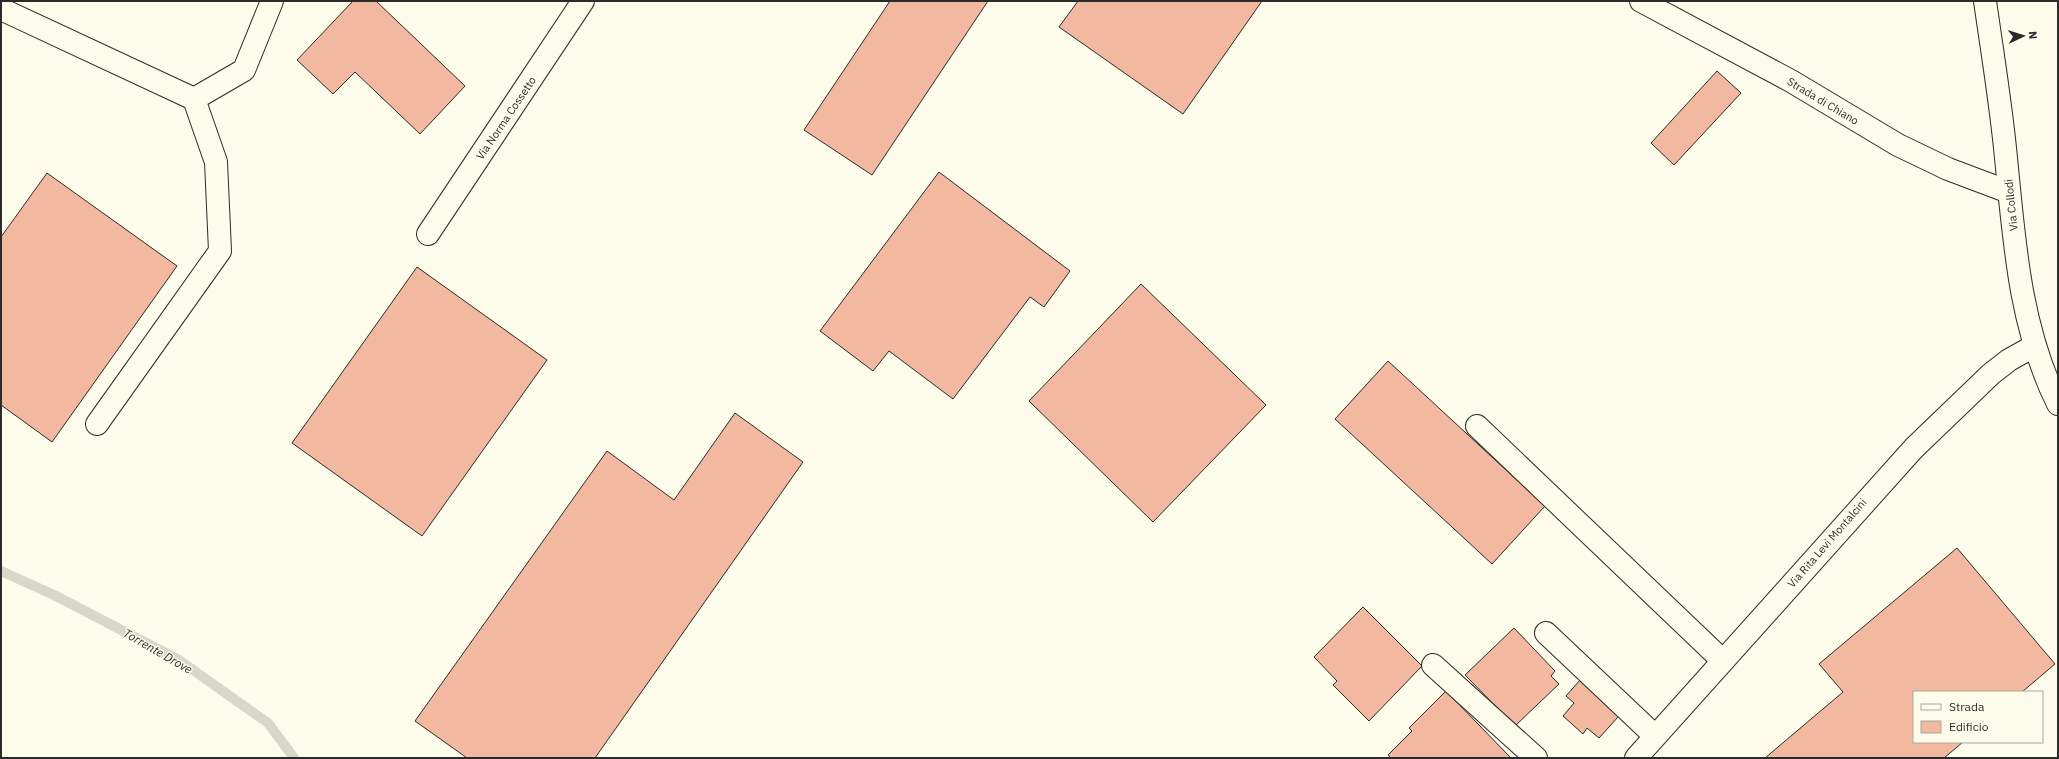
<svg xmlns="http://www.w3.org/2000/svg" width="2059" height="759" viewBox="0 0 2059 759" font-family="'IBM Plex Sans',sans-serif">
	<rect width="100%" height="100%" fill="#fdfbea"/>
	<g fill="none" stroke-linecap="round" stroke-linejoin="round">
		<path stroke="#d8d7c9" stroke-width="10" d="M 1,571 L 54,595 L 179,660 L 268,723 L 294,758"/>
	</g>
	<path fill="#f2b8a0" stroke="#2b2b2b" d="M 353,1 L 376,1 L 465,86 L 420,134 L 355,72 L 333,94 L 297,60 Z
		M 890,1 L 988,1 L 872,175 L 804,130 Z
		M 1078,1 L 1262,1 L 1183,114 L 1059,27 Z
		M 1717,71 L 1741,93 L 1674,165 L 1651,143 Z
		M 939,172 L 1070,271 L 1044,307 L 1030,297 L 953,399 L 889,351 L 873,371 L 820,331 Z
		M 47,173 L 177,266 L 52,442 L 1,405 L 1,237 Z
		M 417,267 L 547,360 L 422,536 L 292,443 Z
		M 1141,284 L 1266,405 L 1153,522 L 1029,401 Z
		M 1388,361 L 1545,506 L 1492,564 L 1335,419 Z
		M 735,413 L 803,462 L 595,758 L 467,758 L 415,721 L 607,451 L 674,500 Z
		M 1957,548 L 2055,664 L 2022,692 L 1914,692 L 1914,742 L 1963,742 L 1944,758 L 1765,758 L 1843,692 L 1819,664 Z
		M 1363,607 L 1422,666 L 1369,721 L 1333,685 L 1337,681 L 1314,657 Z
		M 1514,628 L 1555,671 L 1551,676 L 1559,684 L 1515,726 L 1465,675 Z
		M 1580,680 L 1619,716 L 1599,738 L 1587,728 L 1583,734 L 1563,716 L 1574,703 L 1566,696 Z
		M 1446,691 L 1511,758 L 1391,758 L 1388,755 L 1412,731 L 1409,728 Z"/>
	<g fill="none" stroke-linecap="round" stroke-linejoin="round">
		<g stroke="#2b2b2b" stroke-width="24">
			<path id="minor" d="M 1641,1 L 1791,81 L 1898,145 L 1948,169 L 2009,192
				M 1985,1 C 1992,50 2000,99 2005,148 C 2014,235 2018,324 2058,404
				M 1,9 L 194,99 L 244,70 L 272,1
				M 428,234 L 583,1
				M 97,424 L 220,251 L 216,162 L 194,99
				M 1477,426 L 1723,661
				M 1546,633 L 1655,736
				M 1433,665 L 1536,758
				M 1636,758 L 1914,448 L 1991,374 L 2009,360 L 2034,346"/>
		</g>
		<use href="#minor" stroke="#fdfbea" stroke-width="22"/>
	</g>
	<g text-anchor="middle" dominant-baseline="central" stroke-width="3" stroke-linejoin="round" paint-order="stroke">
		<g font-size="11" fill="#2b2b2b" stroke="#fdfbea">
			<text transform="translate(1823 101) rotate(31)">Strada di Chiano</text>
			<text transform="translate(506 118) rotate(-56)">Via Norma Cossetto</text>
			<text transform="translate(2011 205) rotate(-96)">Via Collodi</text>
			<text transform="translate(1827 543) rotate(-49)">Via Rita Levi Montalcini</text>
		</g>
		<g font-size="12" font-style="italic" fill="#2b2b2b" stroke="#fdfbea">
			<text transform="translate(158 651) rotate(30)">Torrente Drove</text>
		</g>
	</g>
	<rect width="2059" height="759" fill="none" stroke="#2b2b2b" stroke-width="4"/>
	<rect x="1913" y="691" width="130" height="52" fill="#fdfbea" stroke="#a9a89e"/>
	<rect x="1921" y="704" width="20" height="6" fill="#fdfbea" stroke="#a9a89e"/>
	<text x="1949" y="711" font-size="12" fill="#2b2b2b">Strada</text>
	<rect x="1921" y="721" width="20" height="12" fill="#f2b8a0" stroke="#a9a89e"/>
	<text x="1949" y="731" font-size="12" fill="#2b2b2b">Edificio</text>
	<g transform="translate(2023 36) rotate(86)" stroke="#fdfbea" stroke-width="3" paint-order="stroke">
	<path d="M0-3L7 15L0 10L-7 15Z" fill="#2b2b2b"/>
	<text y="-6" font-size="11" font-weight="bold" text-anchor="middle" fill="#2b2b2b">N</text>
	</g>
</svg>
